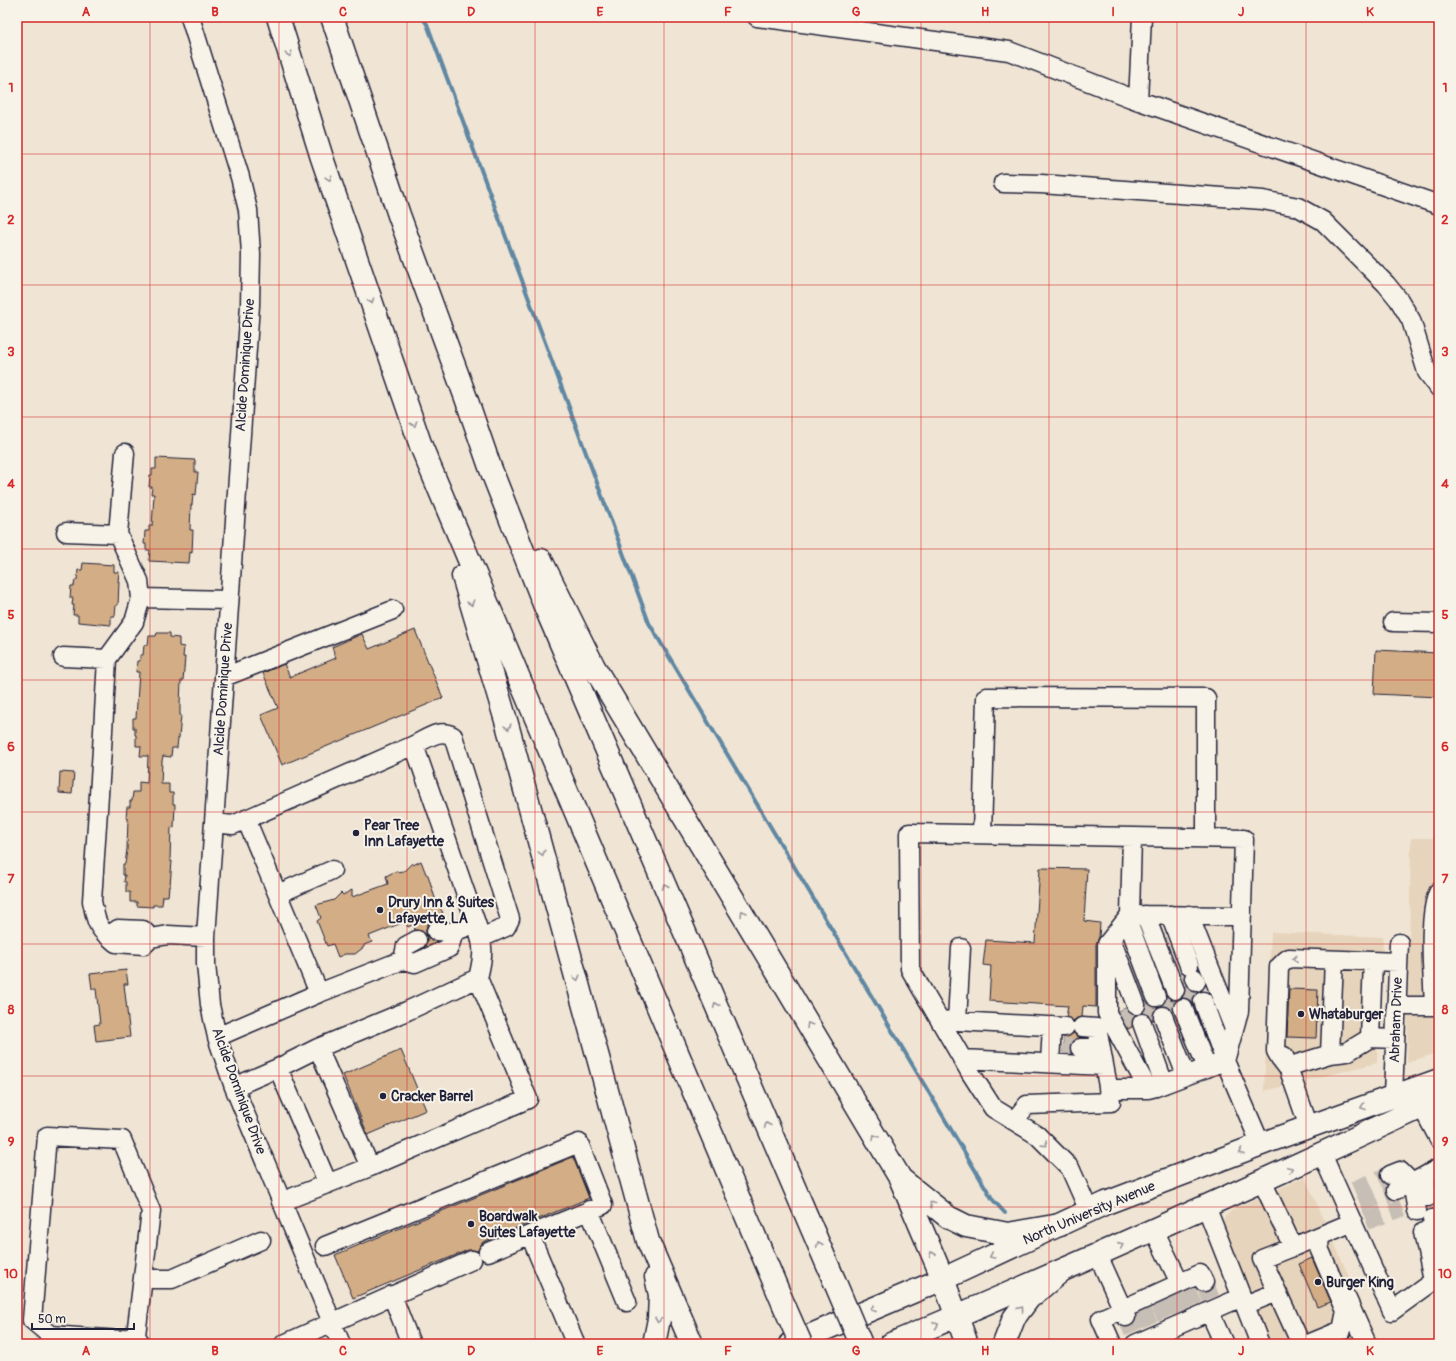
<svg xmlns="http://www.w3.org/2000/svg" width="1456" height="1361" viewBox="0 0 1456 1361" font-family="Pangolin,sans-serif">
	<rect width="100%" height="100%" fill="#f0e5d4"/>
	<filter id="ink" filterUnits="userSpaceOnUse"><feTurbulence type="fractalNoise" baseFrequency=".025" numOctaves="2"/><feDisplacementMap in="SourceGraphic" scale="8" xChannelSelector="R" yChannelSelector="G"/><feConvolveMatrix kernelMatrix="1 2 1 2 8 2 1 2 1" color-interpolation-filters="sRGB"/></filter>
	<g filter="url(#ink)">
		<path fill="#e7d4bc" d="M 1411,838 L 1439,838 L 1439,1052 L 1407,1063 Z
			M 1271,932 L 1383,937 L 1377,1063 L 1264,1091 Z
			M 1305,1177 L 1379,1344 L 1269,1344 L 1223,1236 L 1223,1219 L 1229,1213 L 1235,1208 Z"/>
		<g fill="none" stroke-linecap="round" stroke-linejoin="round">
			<path stroke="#5f87a3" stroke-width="4" d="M 158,17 L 162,18
				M 422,17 L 427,24 L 649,623 L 993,1200 L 1005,1213
				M 209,18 L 227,17"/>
		</g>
		<path fill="#d3ad85" stroke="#22223b" d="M 156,458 L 195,460 L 195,472 L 198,472 L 196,495 L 193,494 L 192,505 L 191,505 L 190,530 L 193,530 L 192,553 L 190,552 L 189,563 L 149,561 L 150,550 L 146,550 L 146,544 L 144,544 L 145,531 L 149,531 L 149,526 L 152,526 L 154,494 L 151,494 L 152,487 L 149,487 L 150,475 L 152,475 L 152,469 L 156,469 Z
			M 83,563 L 114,565 L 114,572 L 119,572 L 118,582 L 119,582 L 118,605 L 116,605 L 115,616 L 111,616 L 111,625 L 78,622 L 78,615 L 73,615 L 74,605 L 72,605 L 73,598 L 70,598 L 71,586 L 74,586 L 75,580 L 77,580 L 78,570 L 82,570 Z
			M 415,630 L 443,698 L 282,765 L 261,715 L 278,708 L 263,673 L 284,664 L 290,677 L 336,658 L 332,647 L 362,634 L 369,649 Z
			M 157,633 L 170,633 L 170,637 L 179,638 L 179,646 L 184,647 L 183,657 L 185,657 L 183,681 L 181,681 L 180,704 L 180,715 L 181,715 L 179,738 L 178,738 L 177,748 L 172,748 L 171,757 L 163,756 L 162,761 L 161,784 L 169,784 L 169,793 L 173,793 L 173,804 L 175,804 L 174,828 L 171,827 L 170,861 L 172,861 L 170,886 L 169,886 L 168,896 L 163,896 L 162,905 L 153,905 L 153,907 L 137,906 L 137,902 L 130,902 L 130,892 L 126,892 L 126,882 L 124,882 L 125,875 L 123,875 L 123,864 L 125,864 L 127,849 L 128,818 L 126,818 L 127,807 L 130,807 L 130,801 L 132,801 L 133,792 L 139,792 L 139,782 L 147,783 L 148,756 L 140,756 L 141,746 L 136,746 L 136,735 L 135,735 L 135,728 L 133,728 L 133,718 L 136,718 L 139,672 L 136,672 L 137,661 L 140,661 L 140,655 L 143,655 L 144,645 L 148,645 L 149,636 L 156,636 Z
			M 1376,650 L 1439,653 L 1439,697 L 1374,694 Z
			M 60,772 L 74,773 L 72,794 L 59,793 Z
			M 421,861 L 426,874 L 428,875 L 435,898 L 443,913 L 432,918 L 433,921 L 427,925 L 426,930 L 426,935 L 430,940 L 438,942 L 424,948 L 427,941 L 426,935 L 422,931 L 415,930 L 414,924 L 408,927 L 404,922 L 369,936 L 372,942 L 364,945 L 364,947 L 355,954 L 345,954 L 338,957 L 333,944 L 327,946 L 317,921 L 321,918 L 316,905 L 334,900 L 341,893 L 343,895 L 352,890 L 352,897 L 388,884 L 386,876 L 394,872 L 404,871 L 412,863 L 413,865 Z
			M 1040,868 L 1087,869 L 1084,921 L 1100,923 L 1099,937 L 1096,944 L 1096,1007 L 1083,1006 L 1082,1017 L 1077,1018 L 1073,1021 L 1066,1017 L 1068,1006 L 989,1001 L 991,966 L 983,965 L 986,940 L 1035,943 Z
			M 126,970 L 128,984 L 124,984 L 130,1037 L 96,1041 L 94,1025 L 100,1024 L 96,989 L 92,989 L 90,974 Z
			M 1185,986 L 1186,986 L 1191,991 L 1198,992 L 1195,995 L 1193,999 L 1193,1005 L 1189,1000 L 1181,998 L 1185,992 Z
			M 1289,989 L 1318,990 L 1316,1038 L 1287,1037 Z
			M 1166,995 L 1169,998 L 1177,1000 L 1173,1006 L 1173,1012 L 1169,1008 L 1161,1006 L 1164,1003 L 1166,999 Z
			M 1146,1001 L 1150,1005 L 1154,1007 L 1158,1007 L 1155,1010 L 1153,1014 L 1153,1020 L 1152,1020 L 1148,1015 L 1143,1013 L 1146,1007 Z
			M 1126,1008 L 1130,1013 L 1135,1015 L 1132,1021 L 1132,1027 L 1128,1029 L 1118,1011 Z
			M 1074,1033 L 1077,1036 L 1081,1038 L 1075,1039 L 1071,1042 L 1070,1048 L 1071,1054 L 1063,1053 L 1064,1037 L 1069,1036 Z
			M 401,1050 L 426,1110 L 368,1135 L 343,1075 Z
			M 573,1157 L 589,1198 L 483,1242 L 480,1246 L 478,1251 L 473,1250 L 468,1250 L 353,1298 L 335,1255 Z
			M 1312,1258 L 1331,1302 L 1317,1307 L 1299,1264 Z"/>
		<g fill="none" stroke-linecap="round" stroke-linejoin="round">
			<path stroke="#c7beb5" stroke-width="18" stroke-dasharray="18 9" stroke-linecap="butt" d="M 1178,970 L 1184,983
				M 1185,986 L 1192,1005
				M 1166,994 L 1173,1012
				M 1147,1001 L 1154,1019
				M 1126,1008 L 1133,1027
				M 1063,1047 L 1080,1048
				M 1438,1184 L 1439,1190
				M 1354,1190 L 1390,1175
				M 1360,1204 L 1396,1190
				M 1366,1221 L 1402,1208
				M 1204,1282 L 1211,1299
				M 1187,1290 L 1194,1306
				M 1174,1296 L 1181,1312
				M 1159,1303 L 1166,1318
				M 1142,1310 L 1149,1325
				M 1126,1317 L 1133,1332"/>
			<g stroke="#22223b" stroke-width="21">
				<path id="minor" d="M 190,17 L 240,177 L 248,210 L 251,254 L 250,305 L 206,937 L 206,964 L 210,1005 L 217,1037 L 234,1087 L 341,1344
					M 757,17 L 1009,51 L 1131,98 L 1439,205
					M 1138,101 L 1142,17
					M 1003,183 L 1041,184 L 1263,200 L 1298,207 L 1323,221 L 1386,284 L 1399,300 L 1411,320 L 1427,372 L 1439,388
					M 66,532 L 118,534
					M 141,598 L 229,600
					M 1393,622 L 1439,623
					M 63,657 L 107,659
					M 224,677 L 393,610
					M 414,745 C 427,739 439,728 453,736 L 510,919 L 506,927 L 481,938
					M 246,819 L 319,993
					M 214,823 L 233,825 L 414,745 L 476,923
					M 982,834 L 986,697 L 1206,698 L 1206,838
					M 278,894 L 332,870
					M 1130,915 L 1132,837
					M 1145,915 L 1175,990
					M 1170,915 L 1189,965
					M 1189,915 L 1234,1029
					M 1127,919 L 1156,997
					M 436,931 L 454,932
					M 108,936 C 96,927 95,915 92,901 L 102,749 L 107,659 L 134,622 L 141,598 L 139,581 L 118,534 L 125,453
					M 151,938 L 143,930 L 118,929 L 108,936 L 116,943 L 144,945 L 151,938 L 168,935 L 206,937
					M 1111,939 L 1136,1005
					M 403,960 L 406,946 L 417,940
					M 1334,960 L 1330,1054 L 1347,1052 L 1370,1038 L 1395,1039
					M 1194,978 L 1196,982
					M 1396,1006 L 1439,1006
					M 1434,1006 C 1433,979 1427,913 1439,891
					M 1183,1008 L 1207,1068
					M 1163,1016 L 1186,1075
					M 940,1020 L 1065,1027
					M 957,1021 L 961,948
					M 1142,1023 L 1164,1084
					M 217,1037 L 319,993 L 403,960 L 415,963 L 449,948 L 454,932 L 476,923 C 484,946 484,954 478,978 L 528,1099 L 370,1167 L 281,1202
					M 1370,1038 L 1373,961
					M 318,1048 L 370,1167
					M 1080,1048 L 1101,1048
					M 1284,1056 L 1309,1127
					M 962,1059 L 1104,1066
					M 1050,1063 L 1052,1026
					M 1287,1067 L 1280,1058 L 1276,1051 L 1279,967 L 1285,961 L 1289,958 L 1398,962
					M 1287,1067 L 1330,1054
					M 278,1068 L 328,1184
					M 234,1087 L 278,1068 L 318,1048 L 407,1011 L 478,978
					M 1108,1089 L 1148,1089 L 1156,1087 L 1225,1061 L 1203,1001
					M 1148,1089 L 1107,1013 L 1107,944 L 1130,915 L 1242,916
					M 1393,1096 L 1399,943
					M 1422,1107 L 1439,1139
					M 1014,1121 L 1027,1105 L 1111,1102 L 1097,1028 L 1082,1027
					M 1322,1154 L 1392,1311 L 1439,1277
					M 1390,1175 L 1400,1171 L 1412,1183 L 1439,1168
					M 1425,1176 L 1428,1197
					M 1262,1181 L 1293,1247 L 1262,1259 L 1301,1344
					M 1396,1190 L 1412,1183 L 1417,1211
					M 1206,1206 L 1260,1344
					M 589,1210 L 627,1302
					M 1089,1211 L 1070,1168 L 1037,1135 L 993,1108 L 970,1072 L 910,969 L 909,833 L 1244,839 L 1239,1011 L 1225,1061 L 1261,1145
					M 1432,1219 L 1437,1250
					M 1154,1230 L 1180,1283
					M 1423,1232 L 1433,1281
					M 530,1235 L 574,1340
					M 325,1246 L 579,1143 L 603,1205 L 488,1252
					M 1293,1247 L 1353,1222
					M 1098,1255 L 1126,1317
					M 143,1279 L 172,1279 L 261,1240
					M 392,1295 L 411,1344
					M 1346,1297 L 1367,1344
					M 1245,1305 L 1277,1292
					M 1209,1311 L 1224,1344
					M 136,1335 L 121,1340 L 50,1335 L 32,1320 L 47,1136 L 122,1140 L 151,1211 L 136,1335 L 139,1341
					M 284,1344 L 472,1260
					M 1112,1344 L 1101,1319 L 1200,1274 L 1204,1282
					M 1135,1344 L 1242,1297
					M 1308,1344 L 1342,1330 L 1346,1311 L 1319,1248 L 1320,1236"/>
			</g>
			<g stroke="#22223b" stroke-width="25">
				<path id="major" d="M 790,1344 L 943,1279 L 1106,1203 L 1272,1140 L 1439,1080
					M 891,1344 C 1075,1266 1258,1184 1439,1099"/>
			</g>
			<g stroke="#22223b" stroke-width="25">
				<path id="highway" d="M 278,17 L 322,158 L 421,446 L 783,1303
					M 332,17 L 399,215 L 466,398 L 490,467 L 544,604 L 834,1280
					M 541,560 L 594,667 L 761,945 L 900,1178 L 943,1279 L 967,1344
					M 463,576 L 507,724 L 648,1241 L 692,1344
					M 902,1180 L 948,1217 L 966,1226 L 1008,1234 L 1060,1225
					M 654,1344 L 659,1319 L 660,1295 L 656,1277
					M 1004,1344 L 1014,1318 L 1029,1298 L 1061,1271"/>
			</g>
			<use href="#minor" stroke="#f7f3e8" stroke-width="18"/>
			<use href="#major" stroke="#f7f3e8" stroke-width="22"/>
			<use href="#highway" stroke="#f7f3e8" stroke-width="22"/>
			<g stroke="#22223b" stroke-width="25" stroke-linecap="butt">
				<path id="highway-bridge" d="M 834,1280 L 861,1344
					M 783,1303 L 801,1344"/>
			</g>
			<use href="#highway-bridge" stroke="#f7f3e8" stroke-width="22"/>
		</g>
		<defs><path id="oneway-chevron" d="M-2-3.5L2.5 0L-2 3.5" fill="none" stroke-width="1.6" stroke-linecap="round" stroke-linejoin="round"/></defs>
		<g stroke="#97959a">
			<use href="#oneway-chevron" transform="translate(289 54) rotate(73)"/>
			<use href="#oneway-chevron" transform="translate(329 178) rotate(71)"/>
			<use href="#oneway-chevron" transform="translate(371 301) rotate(71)"/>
			<use href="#oneway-chevron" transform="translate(414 424) rotate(71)"/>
			<use href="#oneway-chevron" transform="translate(471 603) rotate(73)"/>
			<use href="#oneway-chevron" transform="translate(508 727) rotate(74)"/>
			<use href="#oneway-chevron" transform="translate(542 853) rotate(75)"/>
			<use href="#oneway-chevron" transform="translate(665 886) rotate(-113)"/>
			<use href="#oneway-chevron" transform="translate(743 913) rotate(-121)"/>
			<use href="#oneway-chevron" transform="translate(1295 959) rotate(178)"/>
			<use href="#oneway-chevron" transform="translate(577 978) rotate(75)"/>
			<use href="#oneway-chevron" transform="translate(716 1005) rotate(-113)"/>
			<use href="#oneway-chevron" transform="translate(809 1025) rotate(-121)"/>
			<use href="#oneway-chevron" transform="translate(1363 1107) rotate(160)"/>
			<use href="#oneway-chevron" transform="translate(767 1125) rotate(-113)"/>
			<use href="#oneway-chevron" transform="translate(875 1137) rotate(-121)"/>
			<use href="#oneway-chevron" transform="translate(1045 1144) rotate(44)"/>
			<use href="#oneway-chevron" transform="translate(1241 1152) rotate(159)"/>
			<use href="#oneway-chevron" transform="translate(1290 1169) rotate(-25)"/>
			<use href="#oneway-chevron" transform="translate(932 1204) rotate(-141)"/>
			<use href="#oneway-chevron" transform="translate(819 1244) rotate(-113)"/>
			<use href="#oneway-chevron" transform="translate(1121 1245) rotate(-24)"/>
			<use href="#oneway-chevron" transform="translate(932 1254) rotate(-113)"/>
			<use href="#oneway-chevron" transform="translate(992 1256) rotate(155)"/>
			<use href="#oneway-chevron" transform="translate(873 1309) rotate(157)"/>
			<use href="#oneway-chevron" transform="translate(1021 1309) rotate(-53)"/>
			<use href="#oneway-chevron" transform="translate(658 1320) rotate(97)"/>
			<use href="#oneway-chevron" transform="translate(936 1325) rotate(-23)"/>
		</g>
	</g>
	<path fill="none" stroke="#d62828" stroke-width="1" stroke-opacity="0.55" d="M 150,17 L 150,1344M 279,17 L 279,1344M 407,17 L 407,1344M 535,17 L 535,1344M 664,17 L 664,1344M 792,17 L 792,1344M 921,17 L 921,1344M 1049,17 L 1049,1344M 1177,17 L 1177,1344M 1306,17 L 1306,1344M 17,154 L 1439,154M 17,285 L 1439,285M 17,417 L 1439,417M 17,549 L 1439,549M 17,680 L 1439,680M 17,812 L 1439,812M 17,944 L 1439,944M 17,1076 L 1439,1076M 17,1207 L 1439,1207"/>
	<g fill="#22223b" stroke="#f7f3e8" stroke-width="1.5">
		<circle cx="356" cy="833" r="4"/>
		<circle cx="380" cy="910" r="4"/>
		<circle cx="1301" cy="1014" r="4"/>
		<circle cx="383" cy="1096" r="4"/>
		<circle cx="471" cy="1224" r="4"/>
		<circle cx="1318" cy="1282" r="4"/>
	</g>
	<g text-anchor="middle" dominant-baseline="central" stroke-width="4" stroke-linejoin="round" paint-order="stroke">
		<g font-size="14" fill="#22223b" stroke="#f7f3e8">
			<text transform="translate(245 365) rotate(-86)">Alcide Dominique Drive</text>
			<text transform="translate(223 689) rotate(-86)">Alcide Dominique Drive</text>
			<text transform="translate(1396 1020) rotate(-88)">Abraham Drive</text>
			<text transform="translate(239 1091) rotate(70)">Alcide Dominique Drive</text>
			<text transform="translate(1089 1213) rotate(-23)">North University Avenue</text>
		</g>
		<g font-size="14" font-weight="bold" fill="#22223b" stroke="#f7f3e8" text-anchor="start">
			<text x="364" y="825">Pear Tree<tspan x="364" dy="16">Inn Lafayette</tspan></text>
			<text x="388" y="902">Drury Inn &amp; Suites<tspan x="388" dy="16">Lafayette, LA</tspan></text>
			<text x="1309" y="1014">Whataburger</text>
			<text x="391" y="1096">Cracker Barrel</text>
			<text x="479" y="1216">Boardwalk<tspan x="479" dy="16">Suites Lafayette</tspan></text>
			<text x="1326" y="1282">Burger King</text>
		</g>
	</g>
	<rect width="1456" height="1361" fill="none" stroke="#f7f3e8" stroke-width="44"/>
	<path d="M32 1323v6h102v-6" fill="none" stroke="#22223b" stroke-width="2"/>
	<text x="38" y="1323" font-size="12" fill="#22223b" stroke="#f7f3e8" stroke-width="3" paint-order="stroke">50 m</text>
	<rect x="22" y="22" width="1412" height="1317" fill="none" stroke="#d62828" stroke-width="1.5"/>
	<g font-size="13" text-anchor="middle" font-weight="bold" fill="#d62828">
		<text x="86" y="16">A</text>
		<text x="215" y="16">B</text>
		<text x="343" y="16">C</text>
		<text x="471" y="16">D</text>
		<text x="600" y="16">E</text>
		<text x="728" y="16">F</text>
		<text x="856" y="16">G</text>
		<text x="985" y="16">H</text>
		<text x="1113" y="16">I</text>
		<text x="1241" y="16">J</text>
		<text x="1370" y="16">K</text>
		<text x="11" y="92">1</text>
		<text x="1445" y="92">1</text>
		<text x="11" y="224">2</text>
		<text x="1445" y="224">2</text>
		<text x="11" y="356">3</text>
		<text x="1445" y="356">3</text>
		<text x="11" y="488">4</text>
		<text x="1445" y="488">4</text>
		<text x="11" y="619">5</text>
		<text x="1445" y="619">5</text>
		<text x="11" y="751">6</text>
		<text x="1445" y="751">6</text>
		<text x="11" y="883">7</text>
		<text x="1445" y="883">7</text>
		<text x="11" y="1014">8</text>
		<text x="1445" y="1014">8</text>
		<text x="11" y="1146">9</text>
		<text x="1445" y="1146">9</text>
		<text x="11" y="1278">10</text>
		<text x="1445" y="1278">10</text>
		<text x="86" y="1355">A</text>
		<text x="215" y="1355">B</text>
		<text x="343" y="1355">C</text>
		<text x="471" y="1355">D</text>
		<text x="600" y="1355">E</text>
		<text x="728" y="1355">F</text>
		<text x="856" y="1355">G</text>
		<text x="985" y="1355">H</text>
		<text x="1113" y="1355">I</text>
		<text x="1241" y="1355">J</text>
		<text x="1370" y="1355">K</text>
	</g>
</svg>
